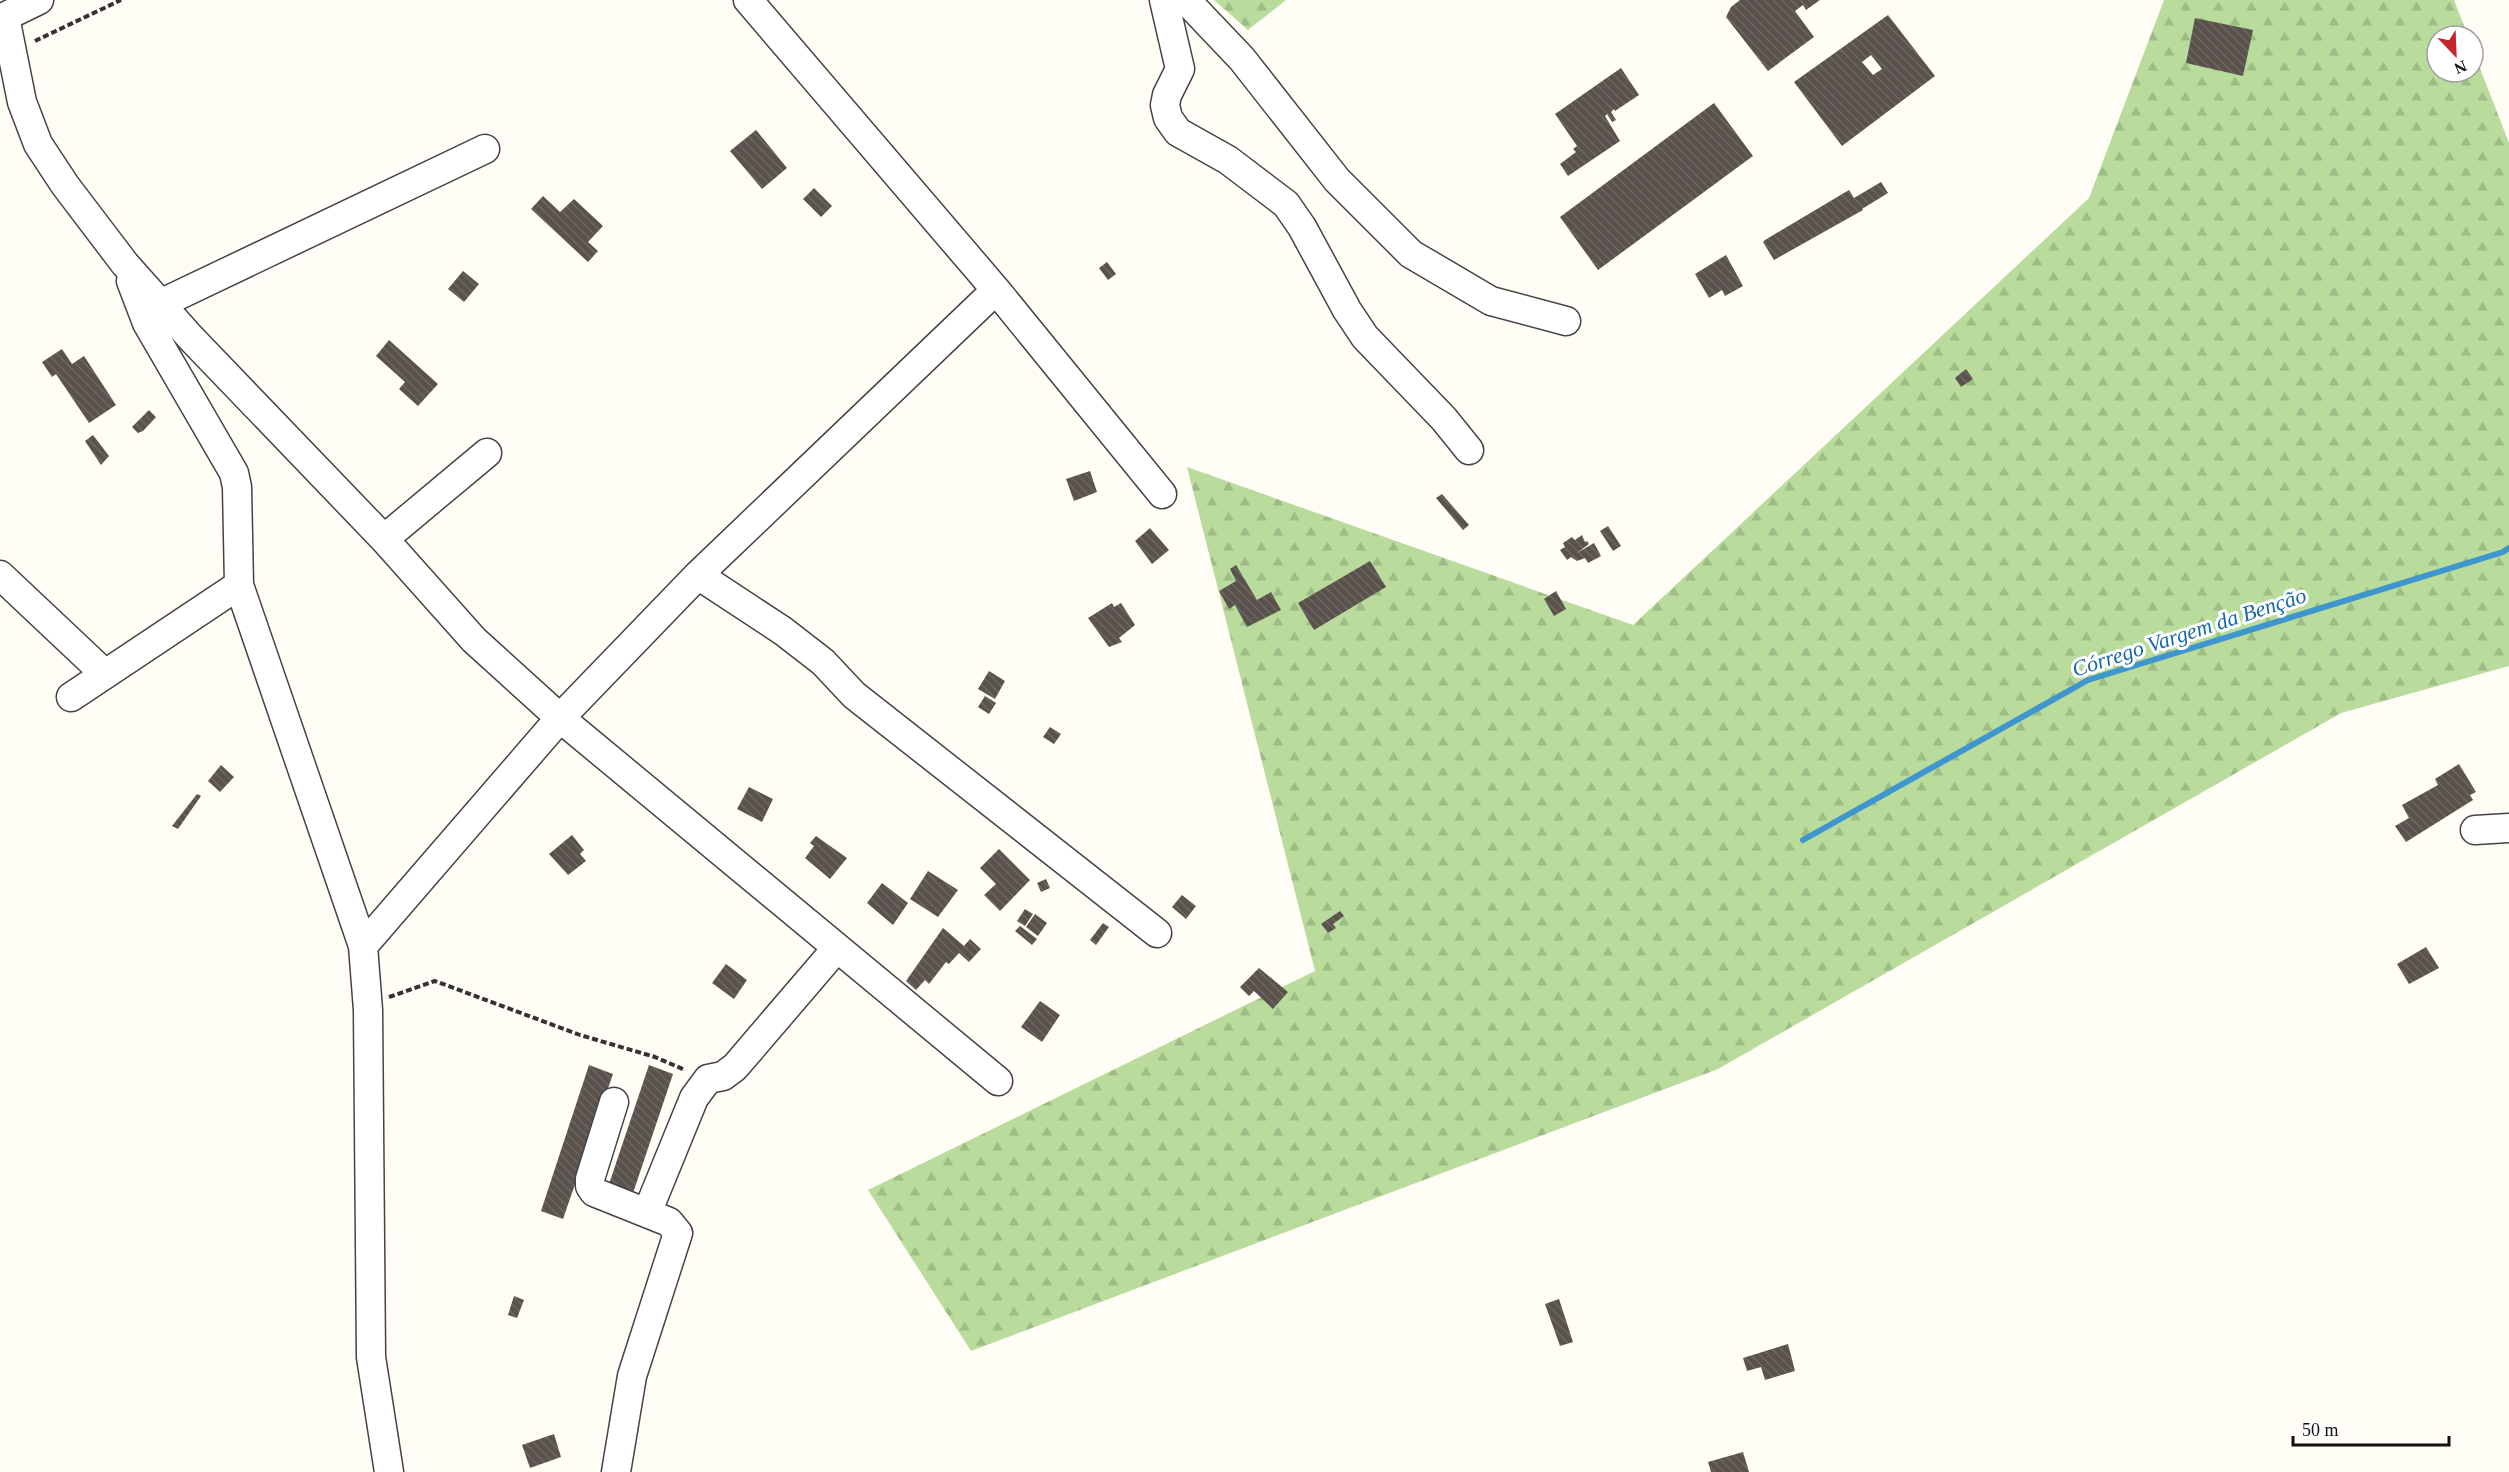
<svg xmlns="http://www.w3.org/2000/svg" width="2509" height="1472" viewBox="0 0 2509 1472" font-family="Georgia,serif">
	<defs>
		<pattern id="forest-firs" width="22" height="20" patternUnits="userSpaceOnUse" patternTransform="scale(1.5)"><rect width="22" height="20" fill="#b9dc9c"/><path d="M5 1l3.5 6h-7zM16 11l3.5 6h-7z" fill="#9ebc85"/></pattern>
		<pattern id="building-back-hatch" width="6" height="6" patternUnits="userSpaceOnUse" patternTransform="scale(1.5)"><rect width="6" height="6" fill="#5a524d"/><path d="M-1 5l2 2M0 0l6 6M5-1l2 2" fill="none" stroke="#6d6662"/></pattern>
	</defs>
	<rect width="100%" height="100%" fill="#fffdf5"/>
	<path fill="url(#forest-firs)" d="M 1214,0 L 1286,0 L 1248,30 Z
		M 2164,0 L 2454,0 L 2468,36 L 2437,36 L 2437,72 L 2473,72 L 2473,50 L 2509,143 L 2509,666 L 2341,713 L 1718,1069 L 971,1351 L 868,1190 L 1315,971 L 1187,467 L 1633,625 L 2089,198 Z"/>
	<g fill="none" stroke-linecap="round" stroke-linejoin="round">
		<path stroke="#3f96cf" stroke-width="6" d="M 1803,840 L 2088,680 L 2503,552 L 2509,548"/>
	</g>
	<path fill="url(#building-back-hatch)" fill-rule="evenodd" d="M 1740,0 L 1820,0 L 1806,10 L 1803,5 L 1795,11 L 1814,37 L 1768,71 L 1726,17 L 1731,7 Z
		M 1888,15 L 1935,76 L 1842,146 L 1794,82 ZM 1871,55 L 1882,69 L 1873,75 L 1862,62 Z
		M 2195,18 L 2253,30 L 2243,76 L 2186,63 Z
		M 1621,68 L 1639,95 L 1615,111 L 1614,109 L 1611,112 L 1616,120 L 1612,122 L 1607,114 L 1605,116 L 1620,141 L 1568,176 L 1560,164 L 1576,152 L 1573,149 L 1577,146 L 1555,114 Z
		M 1714,103 L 1753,156 L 1598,270 L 1560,217 Z
		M 756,130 L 787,168 L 762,189 L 730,151 Z
		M 1881,182 L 1888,193 L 1862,209 L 1863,210 L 1774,260 L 1763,242 L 1765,240 L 1849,190 L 1854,198 Z
		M 814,188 L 832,206 L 821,217 L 803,199 Z
		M 543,196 L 560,212 L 574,199 L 603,226 L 588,242 L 598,251 L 588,262 L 531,209 Z
		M 1726,255 L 1743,286 L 1725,296 L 1722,290 L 1709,298 L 1695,274 Z
		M 1107,262 L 1116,274 L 1108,280 L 1099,268 Z
		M 463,271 L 479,284 L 464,302 L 448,289 Z
		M 389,340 L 438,384 L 418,406 L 399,389 L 405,382 L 376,356 Z
		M 62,349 L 72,364 L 84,356 L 116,405 L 89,423 L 56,374 L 52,377 L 42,362 Z
		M 1966,369 L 1973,379 L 1961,387 L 1955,378 Z
		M 149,410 L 156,417 L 143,431 L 138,433 L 132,427 Z
		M 93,435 L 109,456 L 101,465 L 85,441 Z
		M 1090,471 L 1097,492 L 1074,501 L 1066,479 Z
		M 1442,494 L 1469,525 L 1463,530 L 1436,498 Z
		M 1608,526 L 1621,546 L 1613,551 L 1600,531 Z
		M 1150,528 L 1169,550 L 1152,564 L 1135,541 Z
		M 1582,535 L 1585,542 L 1587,541 L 1589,544 L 1577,553 L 1594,543 L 1601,556 L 1588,563 L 1585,558 L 1577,561 L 1571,557 L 1567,560 L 1560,550 L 1565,547 L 1563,543 L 1572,537 L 1575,540 Z
		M 1370,561 L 1386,587 L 1314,630 L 1298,603 Z
		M 1236,565 L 1257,600 L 1271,592 L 1281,610 L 1247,627 L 1235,605 L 1229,609 L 1219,591 L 1236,581 L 1230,569 Z
		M 1556,591 L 1566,609 L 1554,616 L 1544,599 Z
		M 1112,603 L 1114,607 L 1121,603 L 1135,625 L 1119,638 L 1122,642 L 1109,647 L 1088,618 Z
		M 989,671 L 1005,681 L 995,699 L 978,689 Z
		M 985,696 L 996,703 L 989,714 L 978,707 Z
		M 1050,727 L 1061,734 L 1054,744 L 1043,737 Z
		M 2459,764 L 2476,792 L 2470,795 L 2473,800 L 2406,842 L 2395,826 L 2409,818 L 2402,805 L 2438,785 L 2435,779 Z
		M 221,765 L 234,777 L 220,792 L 208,781 Z
		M 749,787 L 773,799 L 762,822 L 737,809 Z
		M 197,794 L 201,796 L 178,829 L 172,826 Z
		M 572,835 L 584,850 L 580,854 L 586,861 L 568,875 L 549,854 Z
		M 816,836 L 847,858 L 830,879 L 805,858 L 814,846 L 810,843 Z
		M 999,849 L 1030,880 L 1000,911 L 984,895 L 996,884 L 980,868 Z
		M 928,871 L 958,890 L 938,917 L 910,899 Z
		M 1046,879 L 1050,888 L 1041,892 L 1037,883 Z
		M 882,883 L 908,903 L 893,925 L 867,903 Z
		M 1182,895 L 1196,906 L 1186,919 L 1172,907 Z
		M 1025,909 L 1033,914 L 1025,926 L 1017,921 Z
		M 1340,911 L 1344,916 L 1333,924 L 1336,928 L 1328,933 L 1321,924 Z
		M 1035,914 L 1047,923 L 1038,936 L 1026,927 Z
		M 1103,923 L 1109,927 L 1096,945 L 1090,940 Z
		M 1020,926 L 1037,939 L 1032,945 L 1015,931 Z
		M 943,928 L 964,946 L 970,939 L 981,949 L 969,962 L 959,953 L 949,964 L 946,962 L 929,984 L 925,980 L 916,990 L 906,981 Z
		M 2426,947 L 2439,968 L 2409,984 L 2397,964 Z
		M 726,964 L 747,980 L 734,999 L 712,983 Z
		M 1259,968 L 1288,992 L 1273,1009 L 1254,991 L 1249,996 L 1240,987 Z
		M 1040,1001 L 1060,1015 L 1042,1042 L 1021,1027 Z
		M 589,1065 L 613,1074 L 563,1219 L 541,1211 Z
		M 649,1065 L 673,1074 L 633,1193 L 609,1184 Z
		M 514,1296 L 524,1300 L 517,1318 L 508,1315 Z
		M 1559,1299 L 1573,1342 L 1560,1346 L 1545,1304 Z
		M 1788,1344 L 1795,1371 L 1765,1380 L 1761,1367 L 1747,1371 L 1743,1358 Z
		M 554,1434 L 561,1457 L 530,1468 L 522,1445 Z
		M 1743,1452 L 1749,1472 L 1711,1472 L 1708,1462 Z"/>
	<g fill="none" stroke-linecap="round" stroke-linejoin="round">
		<g stroke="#444" stroke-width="31">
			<path id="minor" d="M 748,0 L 996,290 L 1162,494
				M 1164,0 L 1180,69 L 1167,95 L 1165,105 L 1168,118 L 1178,132 L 1228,160 L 1286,204 L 1302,227 L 1347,310 L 1365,337 L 1444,419 L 1469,450
				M 1186,0 L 1242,59 L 1337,180 L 1411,254 L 1491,301 L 1566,321
				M 5,17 L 22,102 L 38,144 L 65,185 L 125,264 L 190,337 L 384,539 L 474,640 L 560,718 L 998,1081
				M 0,19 L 39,0
				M 131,281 L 147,323 L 234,473 L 237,487 L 239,585 L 363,946 L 368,1010 L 371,1357 L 389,1472
				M 160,304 L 485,149
				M 384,539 L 487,453
				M 0,575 L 105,674
				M 698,575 L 783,631 L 823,662 L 854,695 L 1157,933
				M 71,697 L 239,585
				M 2475,830 L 2509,828
				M 363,946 L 560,718 L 698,575 L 996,290
				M 614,1102 L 590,1179 L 590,1186 L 594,1192 L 669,1222 L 678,1233 L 632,1376 L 616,1472
				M 647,1213 L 694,1098 L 708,1079 L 723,1076 L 735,1067 L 836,949"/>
		</g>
		<path stroke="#333" stroke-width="4" stroke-dasharray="6 3" stroke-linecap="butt" d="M 35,41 L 121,0
			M 389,997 L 435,981 L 580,1035 L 655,1057 L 685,1070"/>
		<use href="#minor" stroke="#fff" stroke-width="28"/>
	</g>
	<g text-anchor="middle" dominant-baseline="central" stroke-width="6" stroke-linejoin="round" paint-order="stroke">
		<g font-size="22" font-style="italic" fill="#1768a6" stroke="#fff">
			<text transform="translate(2189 632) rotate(-18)">Córrego Vargem da Benção</text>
		</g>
	</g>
	<g transform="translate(2455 54) rotate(157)"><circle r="28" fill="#ffffff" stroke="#a0a0a0" stroke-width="1.5"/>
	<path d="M0-4.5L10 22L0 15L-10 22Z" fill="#c4262e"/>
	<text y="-9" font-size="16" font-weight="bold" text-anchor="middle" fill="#111111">N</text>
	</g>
	<path d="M2293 1436v9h156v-9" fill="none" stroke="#111111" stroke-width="3"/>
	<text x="2302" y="1436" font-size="18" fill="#111111" stroke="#ffffff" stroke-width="4.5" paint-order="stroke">50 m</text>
</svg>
